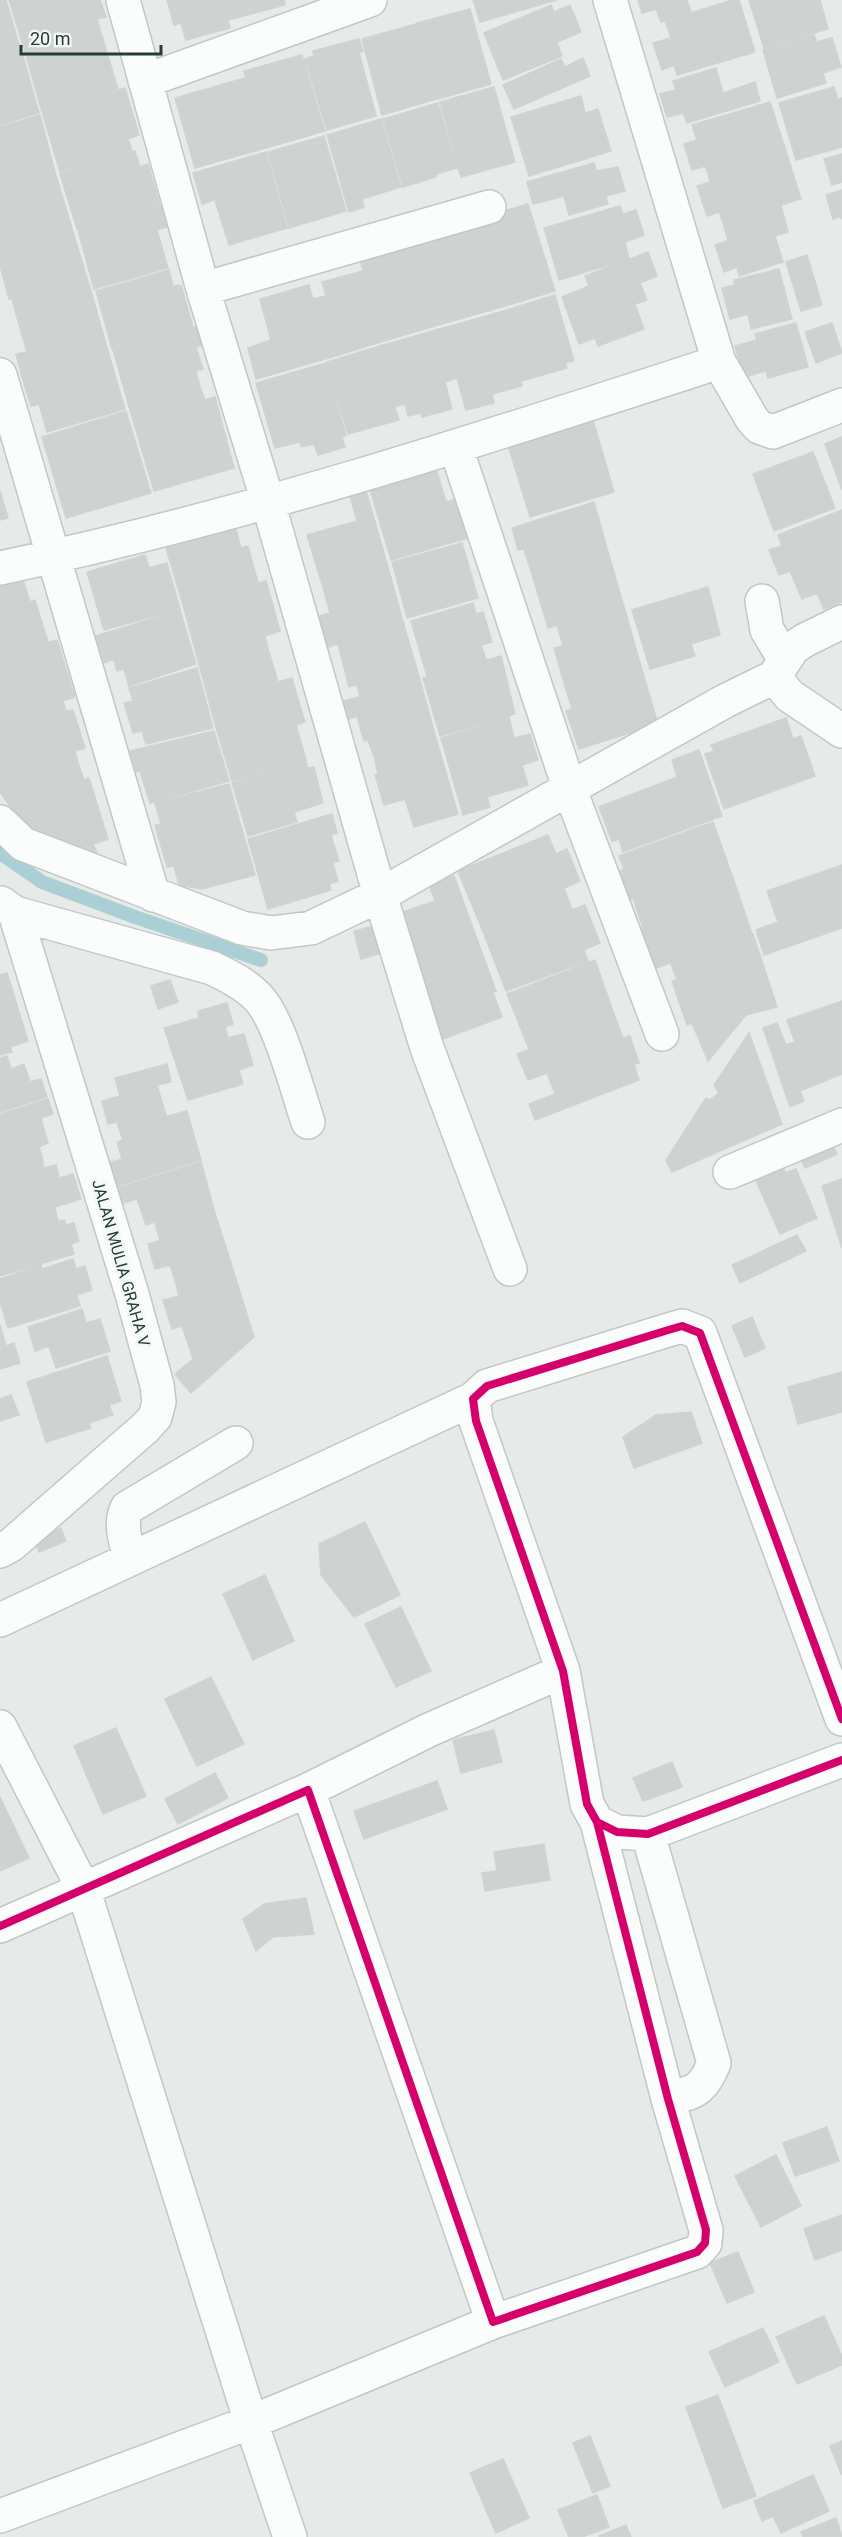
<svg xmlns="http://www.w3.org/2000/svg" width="842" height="2537" viewBox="0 0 842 2537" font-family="Roboto,sans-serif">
	<rect width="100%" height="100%" fill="#e6eae8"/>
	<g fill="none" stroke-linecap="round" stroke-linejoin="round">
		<path stroke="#aacfd4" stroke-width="14" d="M 0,853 L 42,882 L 135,917 L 261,960"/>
	</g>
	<path fill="#ced3d1" stroke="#cfd3d1" stroke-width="1.5" d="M 0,0 L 6,0 L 22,55 L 0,62 Z
		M 9,0 L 100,0 L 106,17 L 97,19 L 101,33 L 26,55 Z
		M 167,0 L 222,0 L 230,28 L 186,40 L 181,23 L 174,25 Z
		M 222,0 L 284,0 L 285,5 L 228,20 Z
		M 473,0 L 557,0 L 480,22 Z
		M 638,0 L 687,0 L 691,12 L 661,22 L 656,9 L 642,13 Z
		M 732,0 L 739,0 L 755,52 L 677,75 L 674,65 L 662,70 L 653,43 L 671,38 L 665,21 Z
		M 749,0 L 820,0 L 828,29 L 764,48 Z
		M 551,5 L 554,12 L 570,5 L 581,32 L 557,42 L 562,56 L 503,80 L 484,33 Z
		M 470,9 L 491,84 L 438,99 L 417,23 Z
		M 416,24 L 437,99 L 382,115 L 362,39 Z
		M 101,33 L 118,89 L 42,112 L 26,55 Z
		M 814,35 L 817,42 L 832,38 L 841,67 L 823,73 L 826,83 L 777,98 L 763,50 Z
		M 359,39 L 363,52 L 359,52 L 376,116 L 327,130 L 305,59 L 314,56 L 313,51 Z
		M 302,55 L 325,131 L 266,148 L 244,71 Z
		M 23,56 L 39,113 L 0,125 L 0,63 Z
		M 583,58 L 590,76 L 514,109 L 503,85 L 561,59 L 565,67 Z
		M 716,68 L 723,93 L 755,82 L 760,101 L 687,123 L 683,113 L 667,117 L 660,94 L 676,90 L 673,81 Z
		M 245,78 L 266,148 L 195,168 L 175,98 Z
		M 494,87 L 515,162 L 461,177 L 440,102 Z
		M 834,87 L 838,100 L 842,98 L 842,147 L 796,160 L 779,103 Z
		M 125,88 L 139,135 L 128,139 L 132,151 L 60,172 L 42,112 Z
		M 581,96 L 585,113 L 598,109 L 611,151 L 529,176 L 511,117 Z
		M 770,102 L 786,151 L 708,174 L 705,166 L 692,170 L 684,144 L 697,140 L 692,125 Z
		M 438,103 L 457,168 L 436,174 L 436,177 L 403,187 L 383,119 Z
		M 40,115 L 55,172 L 0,190 L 0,127 Z
		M 381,119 L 401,187 L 362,199 L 364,207 L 349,212 L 327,135 Z
		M 324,136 L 346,211 L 289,228 L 268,152 Z
		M 135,151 L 140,167 L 148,164 L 160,205 L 77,229 L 60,174 Z
		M 786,151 L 801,199 L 723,222 L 719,212 L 707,216 L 697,186 L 710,182 L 708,174 Z
		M 266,152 L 287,228 L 229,245 L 215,200 L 202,204 L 193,173 Z
		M 842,154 L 842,182 L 832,185 L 824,159 Z
		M 594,163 L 596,171 L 618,167 L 625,191 L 606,196 L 608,204 L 569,215 L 564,196 L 533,204 L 527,182 Z
		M 55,172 L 74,235 L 0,256 L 0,190 Z
		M 842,190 L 842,219 L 841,216 L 833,219 L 826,195 Z
		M 528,204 L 555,291 L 502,307 L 476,219 Z
		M 165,205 L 170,226 L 157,230 L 168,268 L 94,289 L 78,230 Z
		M 781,205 L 788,232 L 775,236 L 783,262 L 739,276 L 737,267 L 724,272 L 715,245 L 728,241 L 723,222 Z
		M 620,206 L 623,214 L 636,210 L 644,235 L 625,242 L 629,259 L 559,280 L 544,228 Z
		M 476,219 L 502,307 L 442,324 L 415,237 Z
		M 74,235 L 91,291 L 16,314 L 12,298 L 9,299 L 0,266 L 0,256 Z
		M 415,237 L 442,324 L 384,341 L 360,260 Z
		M 648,252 L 657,276 L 640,283 L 647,300 L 635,304 L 644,329 L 598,346 L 595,338 L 579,344 L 562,297 L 589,286 L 585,276 Z
		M 807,255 L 822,305 L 801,311 L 786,262 Z
		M 779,269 L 792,319 L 751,329 L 748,314 L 730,319 L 722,288 L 735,285 L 734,280 Z
		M 169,270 L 173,286 L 181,285 L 193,327 L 112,349 L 96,291 Z
		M 363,271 L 384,341 L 329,358 L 313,299 L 326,296 L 322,282 Z
		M 309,285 L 329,358 L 256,379 L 248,348 L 271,340 L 260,299 Z
		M 91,291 L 108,351 L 22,377 L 16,354 L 27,352 L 16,314 Z
		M 555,295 L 574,361 L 565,363 L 567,368 L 521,381 L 500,312 Z
		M 500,312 L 522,386 L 492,394 L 494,403 L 466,410 L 443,328 Z
		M 796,323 L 808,367 L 768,378 L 766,371 L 744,377 L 735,346 L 757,340 L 755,334 Z
		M 832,323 L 842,353 L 816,363 L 805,332 Z
		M 200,326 L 206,345 L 196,347 L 203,369 L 196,371 L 201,390 L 130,410 L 113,350 Z
		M 443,328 L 457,378 L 445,382 L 452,409 L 422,417 L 421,413 L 408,416 L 405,404 L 401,405 L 383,345 Z
		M 383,345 L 401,405 L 395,407 L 399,420 L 348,434 L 327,362 Z
		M 108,351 L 125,409 L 47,432 L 39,404 L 31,406 L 22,377 Z
		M 326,363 L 346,435 L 342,437 L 345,447 L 318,455 L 314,444 L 302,447 L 299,442 L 275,448 L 256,383 Z
		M 201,390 L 205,400 L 215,397 L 234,468 L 154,491 L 130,410 Z
		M 126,411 L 151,493 L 66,518 L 42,437 Z
		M 593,420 L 614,492 L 530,517 L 508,445 Z
		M 841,437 L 842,441 L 842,490 L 825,444 Z
		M 813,452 L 835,508 L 774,531 L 753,474 Z
		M 436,468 L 446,502 L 457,499 L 468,538 L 391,560 L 369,486 Z
		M 365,487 L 388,567 L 322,584 L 307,535 L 357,521 L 349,492 Z
		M 0,491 L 8,518 L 0,520 Z
		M 594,502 L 610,559 L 534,581 L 524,549 L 518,550 L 512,528 Z
		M 842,510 L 842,602 L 824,609 L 817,593 L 802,599 L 790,571 L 779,575 L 769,550 L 782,546 L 778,535 Z
		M 231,511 L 241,548 L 248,546 L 258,583 L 183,605 L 161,531 Z
		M 462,543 L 478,598 L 407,618 L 392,562 Z
		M 145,555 L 149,568 L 167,563 L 180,609 L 104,630 L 87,572 Z
		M 610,559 L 627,617 L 560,635 L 557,625 L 548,628 L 534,581 Z
		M 388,567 L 404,625 L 324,648 L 315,617 L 330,613 L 322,584 Z
		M 0,578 L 3,585 L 23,580 L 30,602 L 35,600 L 48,642 L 0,656 Z
		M 266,581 L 280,631 L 265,636 L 268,649 L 200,668 L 183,605 Z
		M 708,587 L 720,635 L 691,644 L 695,656 L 650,669 L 632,610 Z
		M 473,603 L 476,614 L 483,612 L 492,642 L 481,645 L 486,659 L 427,676 L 411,621 Z
		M 180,610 L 196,664 L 129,686 L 124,669 L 117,671 L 114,659 L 104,663 L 96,636 Z
		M 627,617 L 642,670 L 567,693 L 554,648 L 563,646 L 560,635 Z
		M 404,625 L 420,680 L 360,697 L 357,684 L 349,687 L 338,644 Z
		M 57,640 L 75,697 L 0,720 L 0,656 Z
		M 268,649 L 278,682 L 292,678 L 298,699 L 215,724 L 200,668 Z
		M 501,656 L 515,714 L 440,736 L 423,678 Z
		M 197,668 L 213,728 L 146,744 L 142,731 L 133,733 L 124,703 L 133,701 L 129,688 Z
		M 642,670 L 658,724 L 579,749 L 566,711 L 572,709 L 567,693 Z
		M 420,680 L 436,738 L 374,756 L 368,740 L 364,741 L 357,716 L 349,719 L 344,701 Z
		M 298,699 L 305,722 L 296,725 L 306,760 L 232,781 L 215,724 Z
		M 63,701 L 66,711 L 73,710 L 85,748 L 75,751 L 79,766 L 0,788 L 0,720 Z
		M 509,717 L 514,738 L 530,734 L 538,760 L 522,765 L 528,785 L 487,797 L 490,807 L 463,815 L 441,738 Z
		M 786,718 L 793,739 L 801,736 L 815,776 L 724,809 L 705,754 L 714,751 L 711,745 Z
		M 214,731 L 229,781 L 150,803 L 140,771 L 136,772 L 130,751 Z
		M 436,738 L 458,814 L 414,827 L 405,799 L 384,805 L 375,775 L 378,774 L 374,756 Z
		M 699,750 L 722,816 L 623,852 L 619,839 L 612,841 L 599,807 L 677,777 L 672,760 Z
		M 306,761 L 308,768 L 314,767 L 323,803 L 294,812 L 297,822 L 248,836 L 232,783 Z
		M 79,766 L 84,780 L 89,778 L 108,839 L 93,844 L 101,862 L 29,834 L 0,792 L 0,788 Z
		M 229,784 L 255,875 L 202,889 L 179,885 L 174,866 L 167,867 L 155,825 L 161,824 L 155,803 Z
		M 332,814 L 337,833 L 331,835 L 339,861 L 333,863 L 338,881 L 329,884 L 331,890 L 268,909 L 248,839 Z
		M 713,822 L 733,878 L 638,913 L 633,898 L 629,900 L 618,872 L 624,869 L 619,856 Z
		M 548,835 L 556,854 L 567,849 L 580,881 L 564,888 L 569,901 L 484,934 L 458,871 Z
		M 842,865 L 842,928 L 764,955 L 756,930 L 778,922 L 767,891 Z
		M 454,876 L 496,991 L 493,992 L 502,1017 L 443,1039 L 397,914 L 435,901 L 429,885 Z
		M 733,878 L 752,934 L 656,968 L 653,960 L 649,961 L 639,929 L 643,928 L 638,913 Z
		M 569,901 L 572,910 L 585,905 L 600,943 L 584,950 L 588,961 L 506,991 L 484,934 Z
		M 375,926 L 382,953 L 361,959 L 354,931 Z
		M 753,934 L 777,1007 L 746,1015 L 708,1061 L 692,1023 L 687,1025 L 672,981 L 677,979 L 671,964 Z
		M 595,960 L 615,1017 L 529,1049 L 507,994 Z
		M 7,973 L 15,998 L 0,1003 L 0,975 Z
		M 170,980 L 178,1002 L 158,1009 L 151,986 Z
		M 15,999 L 28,1041 L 10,1047 L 12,1052 L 0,1055 L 0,1004 Z
		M 842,1001 L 842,1074 L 800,1091 L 804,1101 L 790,1107 L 763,1028 L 777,1023 L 786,1045 L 795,1042 L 787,1020 Z
		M 227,1003 L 233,1024 L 225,1027 L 228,1038 L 244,1034 L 253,1065 L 239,1070 L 243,1084 L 188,1100 L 164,1028 L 199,1018 L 198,1011 Z
		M 615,1017 L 623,1038 L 630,1036 L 639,1063 L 634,1064 L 639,1080 L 535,1120 L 529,1104 L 555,1094 L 547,1073 L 528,1080 L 517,1054 Z
		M 749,1033 L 782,1124 L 672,1172 L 666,1160 L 706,1098 L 710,1100 L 719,1093 L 714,1085 Z
		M 7,1056 L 11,1069 L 24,1064 L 30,1082 L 41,1079 L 47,1097 L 0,1112 L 0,1058 Z
		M 167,1064 L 171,1082 L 157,1085 L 166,1115 L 119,1128 L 117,1122 L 108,1124 L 102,1101 L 120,1096 L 115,1078 Z
		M 48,1099 L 53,1114 L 41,1118 L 48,1143 L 39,1147 L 42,1157 L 0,1170 L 0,1114 Z
		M 187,1111 L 201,1160 L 115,1187 L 108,1163 L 122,1159 L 117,1142 L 123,1140 L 119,1129 Z
		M 829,1135 L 837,1154 L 805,1168 L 796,1149 Z
		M 42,1157 L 44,1168 L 56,1165 L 59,1178 L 73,1174 L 81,1199 L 0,1224 L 0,1170 Z
		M 201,1162 L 215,1213 L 157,1229 L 155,1222 L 146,1225 L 137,1199 L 120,1204 L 115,1189 Z
		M 784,1169 L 785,1173 L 796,1169 L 817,1218 L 780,1234 L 756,1181 Z
		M 842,1179 L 842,1248 L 822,1186 Z
		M 55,1208 L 58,1221 L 64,1220 L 66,1225 L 74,1223 L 79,1241 L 71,1244 L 74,1254 L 0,1276 L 0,1224 Z
		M 215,1213 L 231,1263 L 175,1280 L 170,1265 L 155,1269 L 148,1244 L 160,1241 L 157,1230 Z
		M 797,1235 L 806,1251 L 740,1283 L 732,1265 Z
		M 73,1259 L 76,1269 L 85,1266 L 92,1290 L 77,1295 L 80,1306 L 8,1328 L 0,1301 L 0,1279 L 41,1265 L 42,1269 Z
		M 231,1263 L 254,1337 L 191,1393 L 175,1374 L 193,1359 L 182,1326 L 172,1329 L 163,1300 L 179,1296 L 175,1280 Z
		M 82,1309 L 86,1323 L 100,1319 L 110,1351 L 56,1368 L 49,1346 L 35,1351 L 28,1327 Z
		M 752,1317 L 765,1348 L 745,1357 L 732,1326 Z
		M 0,1325 L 6,1346 L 14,1343 L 20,1363 L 0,1369 Z
		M 107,1356 L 121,1401 L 109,1405 L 113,1415 L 89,1423 L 91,1428 L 46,1442 L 27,1382 Z
		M 842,1372 L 842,1412 L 798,1424 L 788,1387 Z
		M 11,1395 L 19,1415 L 0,1421 L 0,1399 Z
		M 691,1412 L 702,1443 L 634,1468 L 623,1437 L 656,1415 Z
		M 365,1522 L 400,1595 L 354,1617 L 321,1575 L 319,1544 Z
		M 61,1528 L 66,1541 L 39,1552 L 34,1540 Z
		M 265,1575 L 294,1641 L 253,1660 L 223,1594 Z
		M 401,1607 L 431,1671 L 396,1687 L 365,1624 Z
		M 211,1677 L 244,1744 L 197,1766 L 165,1699 Z
		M 116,1728 L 146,1796 L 103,1814 L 74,1746 Z
		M 494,1730 L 502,1762 L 461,1773 L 453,1740 Z
		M 672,1762 L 682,1787 L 643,1801 L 633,1778 Z
		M 215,1773 L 228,1798 L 178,1824 L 165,1799 Z
		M 437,1781 L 447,1809 L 364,1839 L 354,1811 Z
		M 0,1797 L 29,1858 L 0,1871 Z
		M 544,1844 L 550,1880 L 485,1891 L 482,1873 L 497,1871 L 494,1852 Z
		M 306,1898 L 314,1934 L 273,1937 L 256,1951 L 243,1919 L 264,1904 Z
		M 827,2127 L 839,2161 L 795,2176 L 783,2143 Z
		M 776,2155 L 801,2206 L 761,2227 L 735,2176 Z
		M 842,2215 L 842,2250 L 815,2260 L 804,2229 Z
		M 738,2252 L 754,2292 L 727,2303 L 710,2263 Z
		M 824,2316 L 842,2356 L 842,2365 L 797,2384 L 776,2337 Z
		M 763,2328 L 779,2362 L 725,2387 L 709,2352 Z
		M 718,2395 L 756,2496 L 723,2508 L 686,2407 Z
		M 590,2436 L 610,2486 L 593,2493 L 573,2443 Z
		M 842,2441 L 842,2474 L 841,2474 L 830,2446 Z
		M 503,2459 L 529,2518 L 496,2533 L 470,2473 Z
		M 813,2475 L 829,2511 L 781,2533 L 773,2516 L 762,2521 L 754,2501 Z
		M 597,2495 L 609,2527 L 582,2537 L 569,2537 L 558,2510 Z
		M 836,2518 L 842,2537 L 803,2537 L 801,2532 Z
		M 626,2525 L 631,2537 L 600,2537 L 599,2536 Z"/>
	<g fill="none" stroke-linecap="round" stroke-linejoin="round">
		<g stroke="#c3c7c5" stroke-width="36">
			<path id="minor" d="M 123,0 L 203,289 L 268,502 L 380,895 L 427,1048 L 510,1269
				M 145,81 L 370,0
				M 203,289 L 489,207
				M 719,362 L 752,419 L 759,427 L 773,432 L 842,405
				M 0,375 L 153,895
				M 456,448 L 570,790 L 662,1034
				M 0,568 C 244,517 482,439 719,362 L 610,0
				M 762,601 L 767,630 L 785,660
				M 774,677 L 793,648 L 805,640 L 842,622
				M 0,822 L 23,844 L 242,928 L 271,933 L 311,928 L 380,895 L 725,701 L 774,677 L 790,696 L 842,731
				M 1,903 L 15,913 L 212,968 C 229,976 249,986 261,1001 C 281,1026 297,1090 308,1122
				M 730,1172 L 842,1125
				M 0,1551 L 11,1545 L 145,1428 L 155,1417 L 159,1402 L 157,1385 L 132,1294 L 15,913
				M 130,1559 C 126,1541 119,1525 127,1508 L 236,1443
				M 0,1620 L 473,1399
				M 842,1719 L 700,1333 L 682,1326 L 665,1331 L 487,1386 L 473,1399 L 476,1421 L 563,1671 L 587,1804 L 597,1822 L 617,1832 L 648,1834 L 842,1760
				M 0,1727 L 83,1888 L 251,2422 L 290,2537
				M 308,1790 L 429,1730 L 563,1671
				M 648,1834 L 714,2063 C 703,2090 696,2092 668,2099
				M 0,1926 L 308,1790 L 493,2322 L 697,2252 L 705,2243 L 706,2230 L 668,2099 L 597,1822
				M 0,2516 L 251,2422 L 493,2322"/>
		</g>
		<use href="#minor" stroke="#fbfcfc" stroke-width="33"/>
		<g stroke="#f4f9f6" stroke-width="11">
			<path id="cycleway" d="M 842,1719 L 700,1333 L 682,1326 L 665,1331 L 487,1386 L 473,1399 L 476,1421 L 563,1671 L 587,1804 L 597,1822 L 617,1832 L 648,1834 L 842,1760
				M 0,1926 L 308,1790 L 493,2322 L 697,2252 L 705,2243 L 706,2230 L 668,2099 L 597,1822"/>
		</g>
		<use href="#cycleway" stroke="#d6006c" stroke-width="8"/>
	</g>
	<g text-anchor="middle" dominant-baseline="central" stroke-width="6" stroke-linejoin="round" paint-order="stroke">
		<g font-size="16" fill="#253c35" stroke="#f4f9f6">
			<text transform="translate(121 1263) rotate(74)">JALAN MULIA GRAHA V</text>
		</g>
	</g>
	<path d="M21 45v9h140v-9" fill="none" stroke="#253c35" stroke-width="3"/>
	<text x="30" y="45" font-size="18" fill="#253c35" stroke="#f4f9f6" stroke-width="4.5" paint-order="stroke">20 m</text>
</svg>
